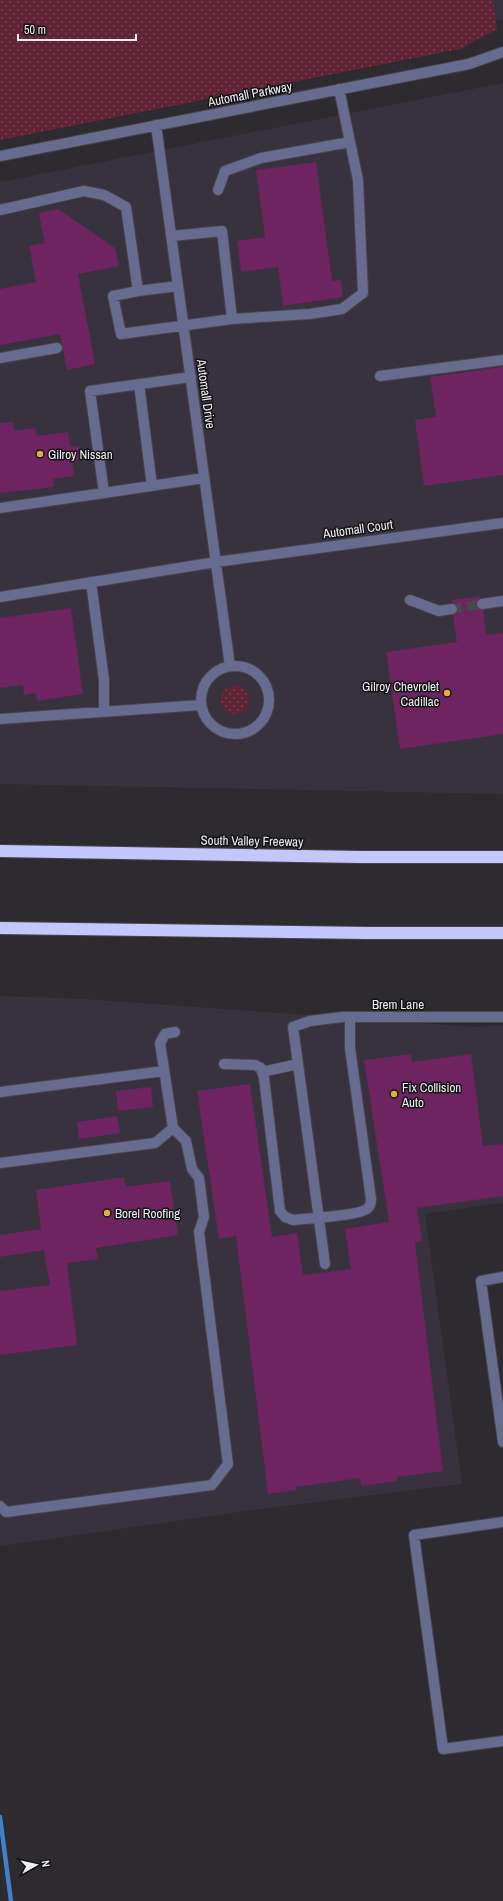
<svg xmlns="http://www.w3.org/2000/svg" width="503" height="1901" viewBox="0 0 503 1901" font-family="'Archivo Narrow',sans-serif">
	<defs>
		<pattern id="grass-dots" width="8" height="8" patternUnits="userSpaceOnUse"><rect width="8" height="8" fill="#612437"/><path d="M2 2h.1M6 6h.1" fill="none" stroke="#784454" stroke-width="1.8" stroke-linecap="round"/></pattern>
	</defs>
	<rect width="100%" height="100%" fill="#2d2a30"/>
	<path fill="#38323e" d="M 493,0 L 503,0 L 503,20 L 496,21 Z
		M 503,83 L 503,794 L 0,784 L 0,182 Z
		M 0,996 L 84,999 L 475,1027 L 503,1025 L 503,1203 L 425,1214 L 462,1484 L 252,1510 L 0,1546 Z"/>
	<path fill="url(#grass-dots)" d="M 0,0 L 493,0 L 497,29 L 460,49 L 0,140 Z
		M221 700a14 14 0 1 1 28 0a14 14 0 1 1-28 0Z"/>
	<g fill="none" stroke-linecap="round" stroke-linejoin="round">
		<path stroke="#417fc6" stroke-width="4.5" d="M 0,1817 L 11,1901"/>
	</g>
	<path fill="#6d2460" d="M 316,162 L 332,281 L 341,280 L 343,297 L 283,306 L 278,267 L 241,272 L 237,241 L 265,237 L 256,170 Z
		M 58,209 L 115,248 L 119,266 L 78,274 L 95,364 L 67,370 L 60,334 L 0,345 L 0,289 L 36,282 L 29,246 L 45,243 L 39,213 Z
		M 503,367 L 503,475 L 424,486 L 415,420 L 436,417 L 430,377 Z
		M 13,422 L 14,431 L 35,428 L 37,436 L 68,432 L 70,447 L 79,446 L 81,460 L 72,461 L 74,476 L 53,479 L 54,487 L 0,493 L 0,423 Z
		M 481,596 L 476,605 L 477,608 L 483,610 L 486,635 L 503,633 L 503,734 L 400,749 L 386,652 L 457,642 L 453,615 L 456,614 L 458,608 L 451,600 Z
		M 71,608 L 83,694 L 37,701 L 36,693 L 24,695 L 23,685 L 0,688 L 0,618 Z
		M 411,1054 L 412,1062 L 471,1054 L 483,1146 L 503,1144 L 503,1196 L 417,1208 L 422,1241 L 415,1243 L 443,1471 L 397,1477 L 397,1481 L 361,1486 L 360,1478 L 296,1487 L 296,1490 L 268,1494 L 236,1236 L 219,1239 L 197,1091 L 250,1084 L 272,1237 L 297,1233 L 303,1275 L 351,1269 L 345,1229 L 389,1222 L 364,1060 Z
		M 151,1087 L 153,1107 L 118,1111 L 116,1091 Z
		M 117,1116 L 120,1133 L 79,1139 L 77,1122 Z
		M 124,1177 L 126,1187 L 170,1181 L 178,1235 L 96,1248 L 98,1259 L 67,1263 L 77,1345 L 0,1355 L 0,1291 L 50,1285 L 44,1250 L 0,1257 L 0,1235 L 41,1229 L 36,1190 Z"/>
	<g fill="none" stroke-linecap="round" stroke-linejoin="round">
		<path stroke="#4a474d" stroke-width="10" stroke-dasharray="10 5" stroke-linecap="butt" d="M 452,609 L 482,604"/>
		<g stroke="#48454b" stroke-width="12">
			<path id="minor" d="M 156,125 L 230,666
				M 0,156 L 469,64 L 503,52
				M 218,190 L 225,171 L 261,158 L 350,142
				M 0,210 L 84,191 L 104,195 L 126,207 L 138,291 L 178,286
				M 172,236 L 222,231 L 232,319
				M 138,291 L 113,296 L 121,334 L 232,319 L 310,314 L 342,309 L 363,293 L 358,180 L 339,89
				M 0,358 L 57,348
				M 380,376 L 503,360
				M 191,377 L 90,391 L 104,493 L 204,478
				M 139,384 L 152,486
				M 0,508 L 104,493
				M 91,582 L 104,680 L 104,712
				M 0,597 L 216,562 L 503,523
				M 410,600 L 439,611 L 452,609
				M 482,604 L 503,601
				M201 700a34 34 0 1 1 68 0a34 34 0 1 1-68 0Z
				M 0,719 L 201,705
				M 224,1064 L 255,1065 L 261,1068 L 264,1078 L 280,1211 L 285,1217 L 293,1220 C 307,1218 361,1216 368,1208 C 370,1206 371,1202 371,1199 L 350,1048 L 350,1017
				M 262,1072 L 298,1064
				M 0,1092 L 164,1071
				M 0,1163 L 155,1143 L 173,1128
				M 325,1264 L 293,1027 L 310,1021 L 342,1017 L 503,1017
				M 503,1277 L 481,1281 L 503,1442
				M 0,1506 L 6,1512 L 212,1485 L 228,1464 L 199,1232 L 204,1217 L 199,1178 L 192,1169 L 186,1141 L 173,1128 L 160,1043 L 165,1034 L 175,1032
				M 503,1522 L 414,1535 L 443,1749 L 503,1741"/>
		</g>
		<g stroke="#48454b" stroke-width="14">
			<path id="highway" d="M 0,851 L 360,857 L 503,857
				M 0,928 L 368,933 L 503,933"/>
		</g>
		<use href="#minor" stroke="#686b90" stroke-width="10"/>
		<use href="#highway" stroke="#c3c7fe" stroke-width="12"/>
	</g>
	<g fill="#e1af34" stroke="#141316" stroke-width="1.5">
		<circle cx="40" cy="454" r="4"/>
		<circle cx="447" cy="693" r="4"/>
		<circle cx="394" cy="1094" r="4"/>
		<circle cx="107" cy="1213" r="4"/>
	</g>
	<g text-anchor="middle" dominant-baseline="central" stroke-width="3" stroke-linejoin="round" paint-order="stroke">
		<g font-size="13" fill="#efedf1" stroke="#141316">
			<text transform="translate(250 94) rotate(-11)">Automall Parkway</text>
			<text transform="translate(206 394) rotate(82)">Automall Drive</text>
			<text transform="translate(358 529) rotate(-8)">Automall Court</text>
			<text transform="translate(252 841) rotate(1)">South Valley Freeway</text>
			<text x="398" y="1004">Brem Lane</text>
		</g>
		<g font-size="13" fill="#efedf1" stroke="#141316" text-anchor="start">
			<text x="48" y="454">Gilroy Nissan</text>
			<text x="439" y="686" text-anchor="end">Gilroy Chevrolet<tspan x="439" dy="15">Cadillac</tspan></text>
			<text x="402" y="1087">Fix Collision<tspan x="402" dy="15">Auto</tspan></text>
			<text x="115" y="1213">Borel Roofing</text>
		</g>
	</g>
	<g transform="translate(36 1865) rotate(82)" stroke="#141316" stroke-width="3" paint-order="stroke">
	<path d="M0-3L7 15L0 10L-7 15Z" fill="#efedf1"/>
	<text y="-6" font-size="11" font-weight="bold" text-anchor="middle" fill="#efedf1">N</text>
	</g>
	<path d="M18 34v6h118v-6" fill="none" stroke="#efedf1" stroke-width="2"/>
	<text x="24" y="34" font-size="12" fill="#efedf1" stroke="#141316" stroke-width="3" paint-order="stroke">50 m</text>
</svg>
